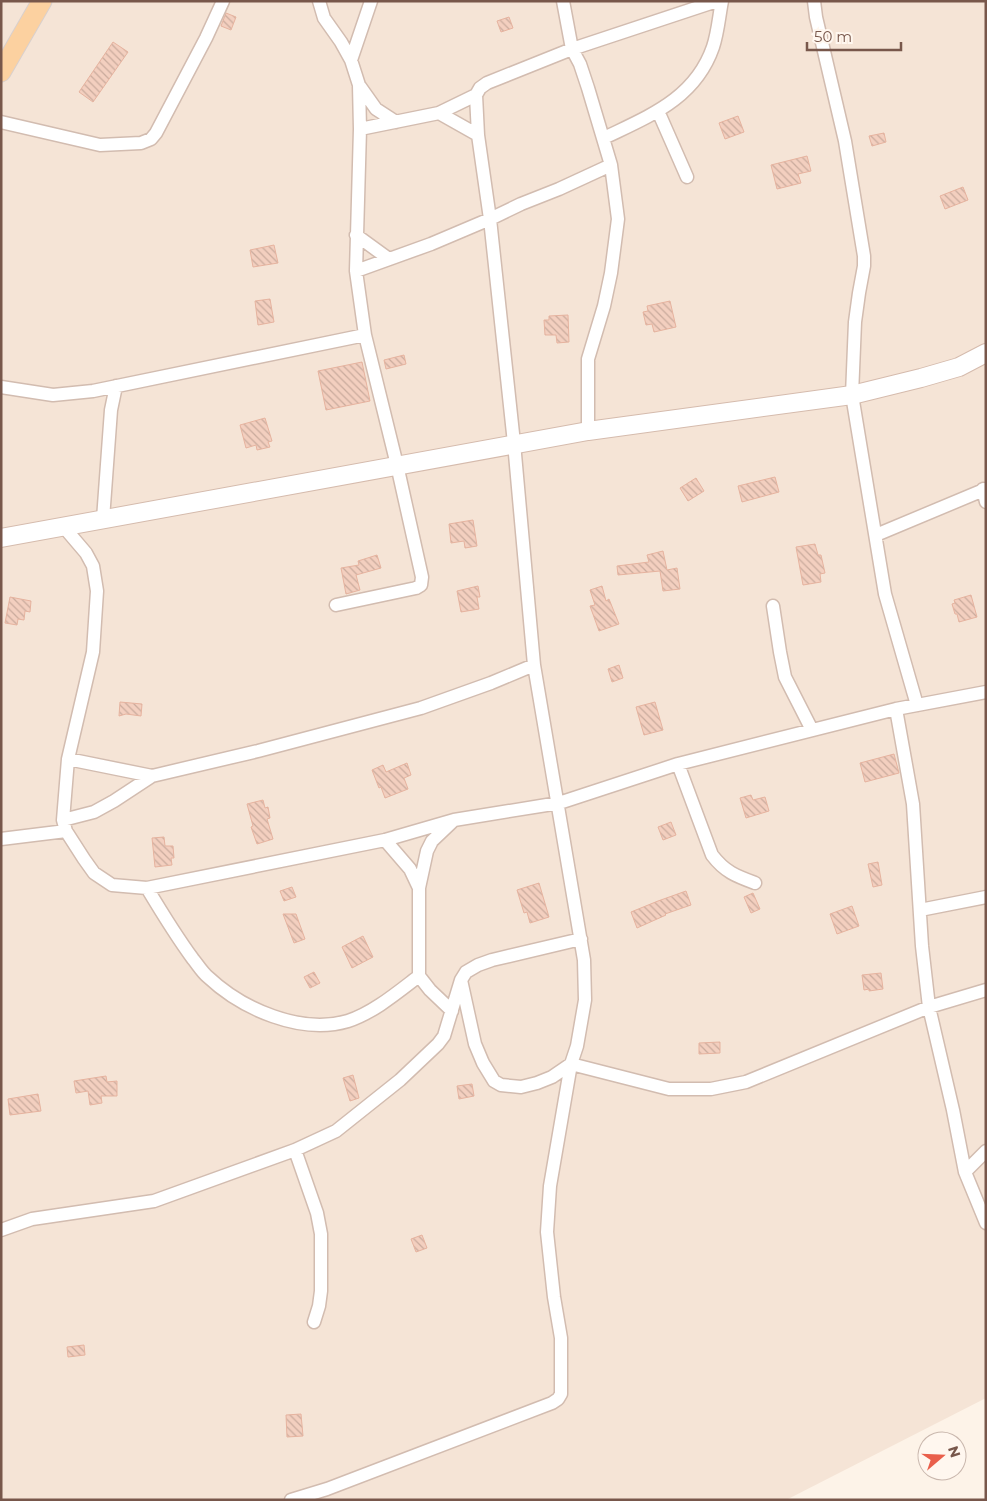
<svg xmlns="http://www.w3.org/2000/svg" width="987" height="1501" viewBox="0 0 987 1501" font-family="Montserrat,sans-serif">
	<defs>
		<pattern id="building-back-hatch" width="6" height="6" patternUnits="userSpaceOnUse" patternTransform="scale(1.25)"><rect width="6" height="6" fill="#f3cfbf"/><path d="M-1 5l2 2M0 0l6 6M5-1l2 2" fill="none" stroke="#caab9d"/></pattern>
	</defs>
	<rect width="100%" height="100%" fill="#fdf3e8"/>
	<path fill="#f5e4d6" d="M 1,1 L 986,1 L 986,1398 L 786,1500 L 1,1500 Z"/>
	<path fill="url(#building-back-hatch)" stroke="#e6b39f" d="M 226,13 L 236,17 L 231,30 L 221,26 Z
		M 509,17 L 513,28 L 501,32 L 497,21 Z
		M 113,42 L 128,52 L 93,102 L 79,92 Z
		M 738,116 L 744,132 L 725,139 L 719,123 Z
		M 884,133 L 886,142 L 872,146 L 869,136 Z
		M 807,156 L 811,171 L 798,174 L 801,183 L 777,189 L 771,165 Z
		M 963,187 L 968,200 L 945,209 L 940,196 Z
		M 274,245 L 278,263 L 253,267 L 250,250 Z
		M 270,299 L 274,322 L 258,325 L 255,301 Z
		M 670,301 L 676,327 L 654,332 L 652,324 L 646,325 L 643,312 L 648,311 L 647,306 Z
		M 568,315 L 569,342 L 557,343 L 556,335 L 545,335 L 544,320 L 549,320 L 549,316 Z
		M 404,355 L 406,364 L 386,369 L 384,360 Z
		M 362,362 L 370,401 L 326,410 L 318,371 Z
		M 265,418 L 272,441 L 268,442 L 270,447 L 257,450 L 256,445 L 246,448 L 240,425 Z
		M 775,477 L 779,492 L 742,502 L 738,486 Z
		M 696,478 L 704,491 L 688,501 L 680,488 Z
		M 473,520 L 477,546 L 465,548 L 464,541 L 451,543 L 449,524 Z
		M 815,544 L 818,555 L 821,555 L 825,573 L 820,574 L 821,582 L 803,585 L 796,547 Z
		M 663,551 L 667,570 L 677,568 L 680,589 L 663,591 L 660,571 L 618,575 L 617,566 L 649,562 L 647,555 Z
		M 377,555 L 381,568 L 356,575 L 360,590 L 346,594 L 341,568 L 359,565 L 358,561 Z
		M 478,586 L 480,597 L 477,597 L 479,609 L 461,612 L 457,591 Z
		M 602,586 L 606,601 L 609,599 L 619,624 L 599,631 L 590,606 L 595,605 L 590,590 Z
		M 971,595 L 977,617 L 959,622 L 957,614 L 955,614 L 952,604 L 955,603 L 954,600 Z
		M 10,597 L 31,601 L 30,612 L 25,611 L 24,620 L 18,619 L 17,625 L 5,623 Z
		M 619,665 L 623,678 L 612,682 L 608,669 Z
		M 120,702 L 142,704 L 141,716 L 126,714 L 119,716 Z
		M 655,702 L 663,730 L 644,735 L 636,707 Z
		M 894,754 L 899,773 L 865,782 L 860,763 Z
		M 407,763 L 411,775 L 404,778 L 408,789 L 385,798 L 381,787 L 379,788 L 372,770 L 383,765 L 386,772 Z
		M 751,795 L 753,800 L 765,797 L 769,811 L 746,818 L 740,798 Z
		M 263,800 L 265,808 L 268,807 L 270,818 L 267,819 L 273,839 L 257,844 L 251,827 L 253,826 L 247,804 Z
		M 671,822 L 676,835 L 663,840 L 658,827 Z
		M 164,837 L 165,846 L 173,846 L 174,858 L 171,858 L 172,865 L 155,867 L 152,838 Z
		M 878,862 L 882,885 L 873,887 L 868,864 Z
		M 539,883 L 549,917 L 530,923 L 527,912 L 524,913 L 517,890 Z
		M 292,887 L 296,897 L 284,901 L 280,891 Z
		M 686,891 L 691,905 L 665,914 L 666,915 L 637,928 L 631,912 L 658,901 Z
		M 753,893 L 760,909 L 751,913 L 744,897 Z
		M 852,906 L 859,926 L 837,934 L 830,914 Z
		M 283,914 L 296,914 L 305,939 L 294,943 Z
		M 363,936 L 373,957 L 352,968 L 342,947 Z
		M 314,972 L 320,983 L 310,988 L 304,977 Z
		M 881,973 L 883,989 L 869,991 L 869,989 L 864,990 L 862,975 Z
		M 720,1042 L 720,1053 L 699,1054 L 699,1043 Z
		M 353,1075 L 359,1098 L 350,1101 L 343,1078 Z
		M 106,1076 L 107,1082 L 117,1081 L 117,1096 L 101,1096 L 102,1103 L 90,1105 L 88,1091 L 76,1093 L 74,1081 Z
		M 472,1084 L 474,1096 L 459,1099 L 457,1086 Z
		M 38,1094 L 41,1111 L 10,1115 L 8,1099 Z
		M 422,1235 L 427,1248 L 416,1252 L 411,1239 Z
		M 84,1345 L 85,1355 L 68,1357 L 67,1347 Z
		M 301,1414 L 303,1436 L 287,1437 L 286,1415 Z"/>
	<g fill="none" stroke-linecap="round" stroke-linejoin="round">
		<g stroke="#d2bcb0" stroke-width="15">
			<path id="street" d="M 563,1 L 572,49 L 580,64 L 588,88 L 611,165 L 618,219 L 611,273 L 604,306 L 588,359 L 588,431
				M 814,1 L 816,17 L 845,141 L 864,256 L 864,266 L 859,293 L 855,322 L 852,395 L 885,594 L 917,705
				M 351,60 L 371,1
				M 359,85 L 376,109 L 396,122
				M 658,111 L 687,177
				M 439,113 L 478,135
				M 1,122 L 100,145 L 141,143 L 151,139 L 156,133 L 206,38 L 223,1
				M 360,129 L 439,113 L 476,95 L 480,88 L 487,83 L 572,49 L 717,1
				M 604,138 C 649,116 695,99 713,47 C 718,32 719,16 722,1
				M 356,235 L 389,259
				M 356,271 L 431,244 L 490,219 L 521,204 L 559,189 L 611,165
				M 1,387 L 53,395 L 93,391 L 365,335 L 356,271 L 360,129 L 359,85 L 351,60 L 341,42 L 324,18 L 319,1
				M 983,489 L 986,502
				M 103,519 L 111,410 L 116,386
				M 63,526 L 86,553 L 93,566 L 97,591 L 93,652 L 68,759 L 63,820 L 66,831 L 84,859 L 94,873 L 112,885 L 147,888 L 385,840 L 454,820 L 559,803 L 678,764 L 896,709 L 986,692
				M 876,535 L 986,489
				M 336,605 L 416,588 L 421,585 L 422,577 L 397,465 L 365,335
				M 773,606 L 780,652 L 785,677 L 812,730
				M 896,709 L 913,804 L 922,946 L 929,1007 L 953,1110 L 965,1172 L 986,1223
				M 68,759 L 152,776
				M 678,764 L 712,855 C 725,872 736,876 755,883
				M 63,820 L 94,812 L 114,801 L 152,776 L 258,751 L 421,708 L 491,683 L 534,665
				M 1,839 L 66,831
				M 385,840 L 410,869 L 419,888 L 419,976 L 430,990 L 452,1011
				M 147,888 C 162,913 176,936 193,959 C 198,965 202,972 208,977 C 242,1009 301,1035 348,1021 C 373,1013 398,992 419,976
				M 419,888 L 427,851 L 432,841 L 452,822
				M 920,910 L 986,897
				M 461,980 L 475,1044 L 483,1063 L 494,1081 L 501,1085 L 521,1087 L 537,1083 L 552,1077 L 571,1064 L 577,1046 L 585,1000 L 584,960 L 534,665 L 514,443 L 490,219 L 478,135 L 476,95
				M 295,1150 L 317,1213 L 321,1234 L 321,1291 L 319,1306 L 314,1322
				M 965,1172 L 986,1151
				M 1,1230 L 32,1219 L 154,1201 L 295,1150 L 336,1131 L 400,1080 L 438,1044 L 444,1036 L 447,1026 L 461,980 L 466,972 L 478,965 L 492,960 L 581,939
				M 291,1500 L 327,1489 L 552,1403 L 558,1399 L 561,1394 L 561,1338 L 554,1297 L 547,1232 L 550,1186 L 571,1064 L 669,1089 L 711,1089 L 746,1082 L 929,1007 L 986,990"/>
		</g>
		<g stroke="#d5bbad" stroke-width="20">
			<path id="secondary" d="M 1,538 L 588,431 L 852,395 L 921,378 L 959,367 L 986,353"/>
		</g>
		<g stroke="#d9d0cd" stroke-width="21">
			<path id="primary" d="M 1,72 L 42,1"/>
		</g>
		<use href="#street" stroke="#fff" stroke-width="12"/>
		<use href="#secondary" stroke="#fff" stroke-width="18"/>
		<use href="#primary" stroke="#fcd1a0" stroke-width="19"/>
	</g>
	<rect width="987" height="1501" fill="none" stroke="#78574b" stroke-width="5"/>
	<g transform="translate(942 1456) rotate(71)"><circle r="24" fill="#fff7ef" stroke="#c9b7ad"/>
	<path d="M0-4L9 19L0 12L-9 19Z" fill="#e95f4b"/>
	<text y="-8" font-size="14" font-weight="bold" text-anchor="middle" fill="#78574b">N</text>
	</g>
	<path d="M807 42v8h94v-8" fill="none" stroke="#78574b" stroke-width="2.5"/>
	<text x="814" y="42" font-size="15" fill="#78574b" stroke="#fff7ef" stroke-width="4" paint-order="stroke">50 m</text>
</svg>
